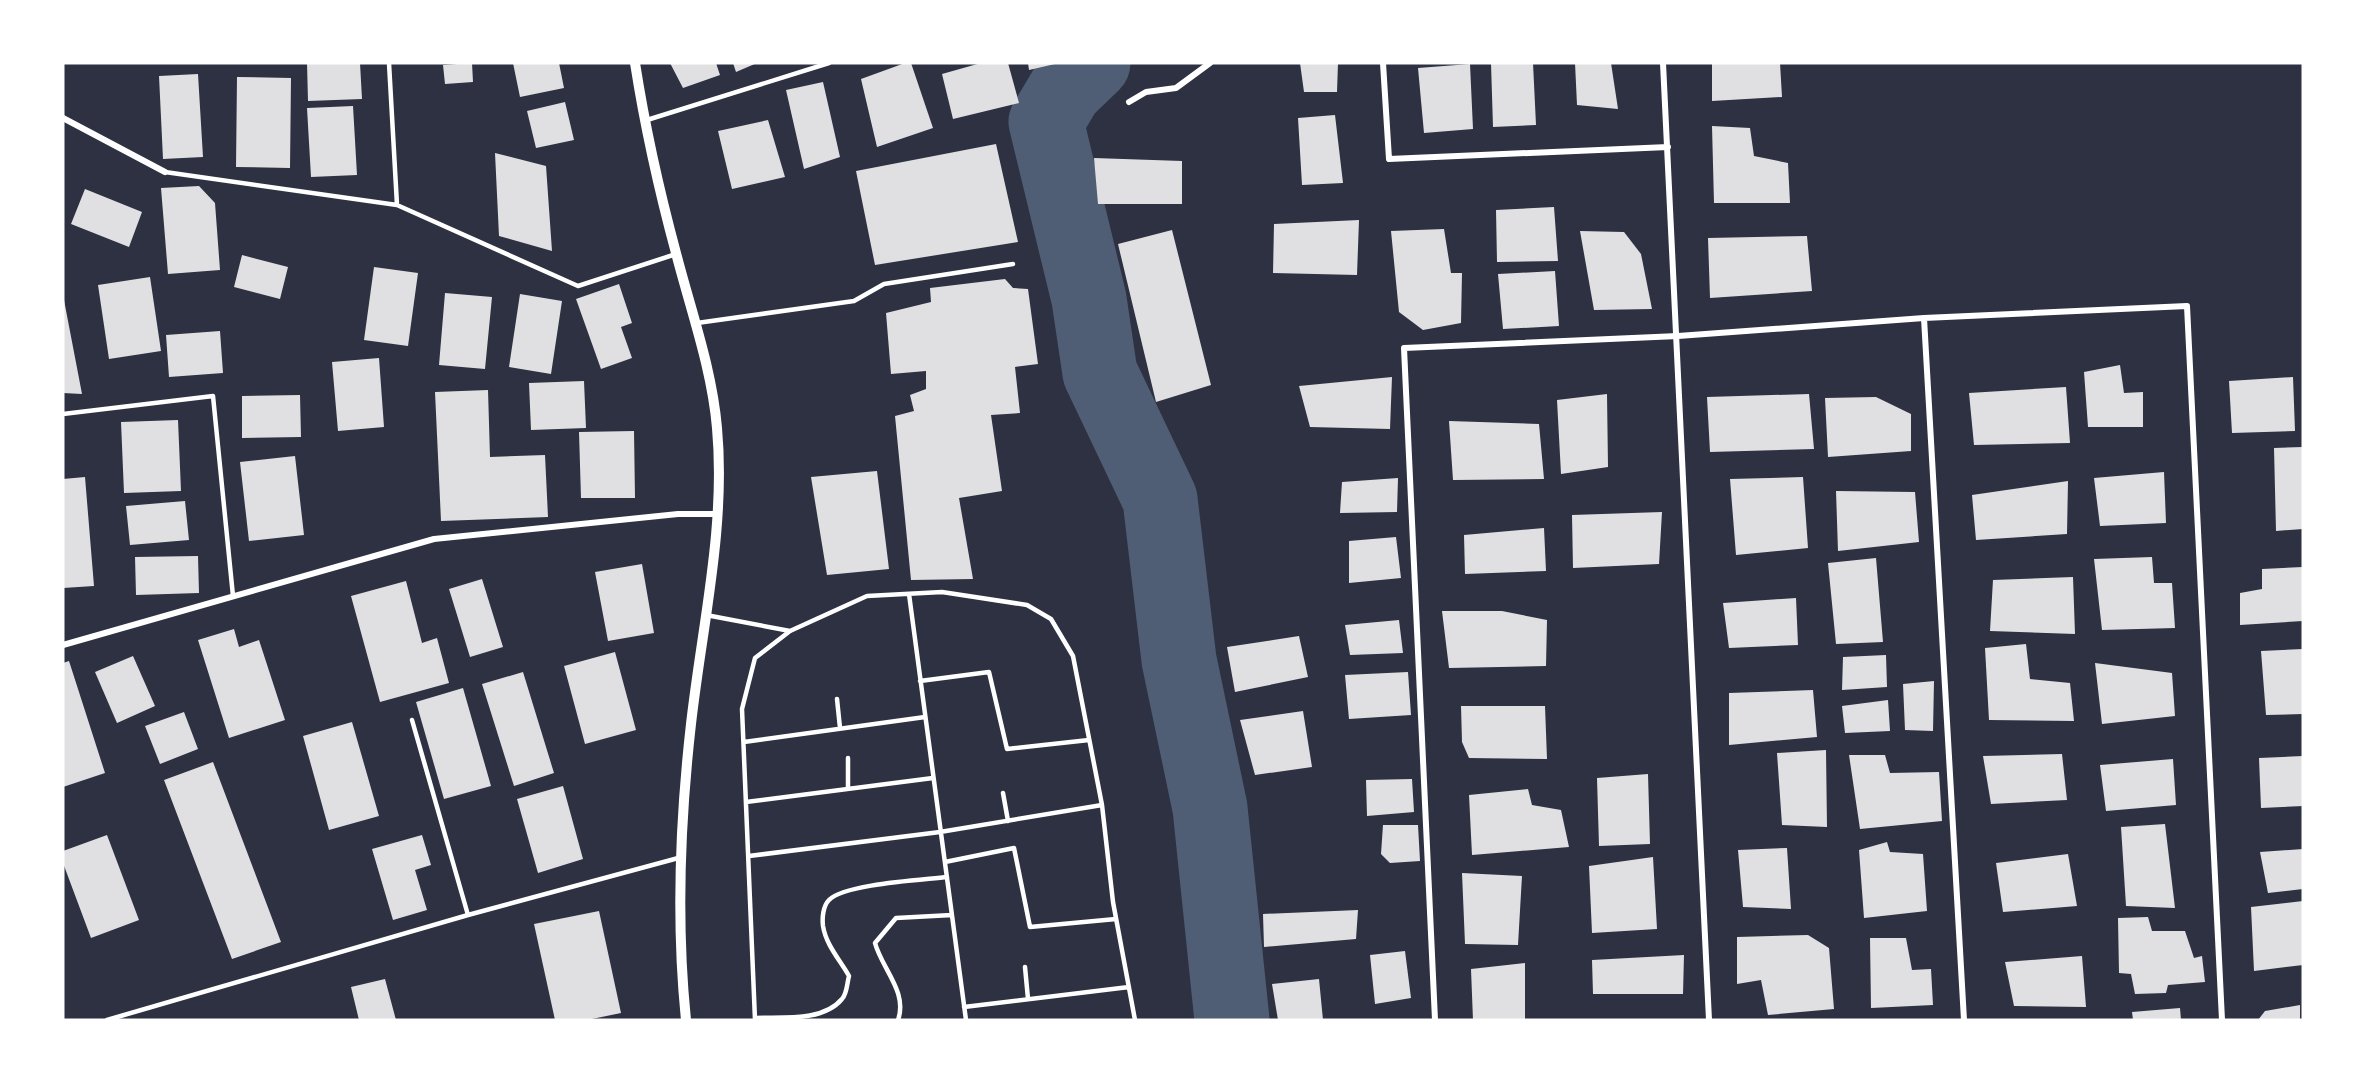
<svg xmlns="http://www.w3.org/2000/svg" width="2366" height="1083" viewBox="0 0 2366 1083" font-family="'PT Sans',sans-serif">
	<rect width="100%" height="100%" fill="#2d3142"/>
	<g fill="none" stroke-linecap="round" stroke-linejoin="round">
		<path stroke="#4f5d75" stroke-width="75" d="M 1093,63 L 1065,90 L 1046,122 L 1089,299 L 1100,373 L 1160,499 L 1179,660 L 1210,808 L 1232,1020"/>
	</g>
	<path fill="#e0e0e3" d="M 307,63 L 360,63 L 362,99 L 308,101 Z
		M 472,63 L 473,82 L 445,84 L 443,65 Z
		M 513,63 L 559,63 L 564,88 L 520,97 Z
		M 670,63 L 716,63 L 720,75 L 683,88 Z
		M 733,63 L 757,63 L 736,72 Z
		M 905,63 L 911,63 L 933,128 L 877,147 L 861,79 Z
		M 981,63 L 1008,63 L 1019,103 L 953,119 L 942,74 Z
		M 1028,63 L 1055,63 L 1055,64 L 1029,70 Z
		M 1300,63 L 1338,63 L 1337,92 L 1304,92 Z
		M 1491,63 L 1533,63 L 1536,125 L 1493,127 Z
		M 1575,63 L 1611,63 L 1618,109 L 1577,105 Z
		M 1712,63 L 1780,63 L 1782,97 L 1712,101 Z
		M 1470,64 L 1473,129 L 1424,133 L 1418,68 Z
		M 198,74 L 203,157 L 163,159 L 159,76 Z
		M 237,77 L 291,78 L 290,168 L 236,167 Z
		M 823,82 L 840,157 L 804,169 L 786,90 Z
		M 565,102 L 574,140 L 536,148 L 527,111 Z
		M 353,106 L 357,175 L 311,177 L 307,108 Z
		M 1335,115 L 1343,183 L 1302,185 L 1298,118 Z
		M 768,120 L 785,177 L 732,189 L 718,131 Z
		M 1712,126 L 1750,128 L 1754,156 L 1788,163 L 1790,203 L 1714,203 Z
		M 996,144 L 1018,242 L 875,265 L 856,171 Z
		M 495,153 L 546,166 L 552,251 L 499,236 Z
		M 1094,158 L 1182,161 L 1182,204 L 1098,204 Z
		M 199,186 L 215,203 L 220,270 L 168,274 L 161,188 Z
		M 85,189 L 142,212 L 129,247 L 71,224 Z
		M 1554,207 L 1558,261 L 1497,262 L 1496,210 Z
		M 1359,220 L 1357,275 L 1273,273 L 1274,224 Z
		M 1444,229 L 1451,273 L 1462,273 L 1461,323 L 1423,330 L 1399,312 L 1391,231 Z
		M 1172,230 L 1211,385 L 1156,402 L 1118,244 Z
		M 1580,231 L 1624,232 L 1641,254 L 1652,309 L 1594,310 Z
		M 1807,236 L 1812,291 L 1710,298 L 1708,238 Z
		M 242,255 L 288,267 L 280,299 L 234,287 Z
		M 374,267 L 418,273 L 408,346 L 364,340 Z
		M 1555,271 L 1559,326 L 1503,329 L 1498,274 Z
		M 150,277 L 161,351 L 109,359 L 98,285 Z
		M 1005,279 L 1013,288 L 1028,289 L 1038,364 L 1015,367 L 1020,413 L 991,415 L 1002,491 L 959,498 L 973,579 L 911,580 L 895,416 L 914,411 L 910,395 L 926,389 L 926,371 L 891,374 L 886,313 L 931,302 L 930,288 Z
		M 619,284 L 632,323 L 621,327 L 632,358 L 601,369 L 576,299 Z
		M 445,293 L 492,297 L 485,369 L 439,365 Z
		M 520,294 L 562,301 L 551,374 L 509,367 Z
		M 63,300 L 64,300 L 82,394 L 63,393 Z
		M 220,331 L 223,373 L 169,377 L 166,335 Z
		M 379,358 L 384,427 L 338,431 L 332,362 Z
		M 2120,365 L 2124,393 L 2143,392 L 2143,427 L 2088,427 L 2084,372 Z
		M 1392,377 L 1390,429 L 1310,427 L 1299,386 Z
		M 2293,377 L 2295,431 L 2232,433 L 2229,381 Z
		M 584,381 L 586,428 L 531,430 L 529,383 Z
		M 2066,387 L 2070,443 L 1974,445 L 1969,393 Z
		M 488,390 L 490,457 L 545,455 L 548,517 L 441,521 L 435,392 Z
		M 1607,394 L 1608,467 L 1561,474 L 1557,400 Z
		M 1809,394 L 1814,449 L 1710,452 L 1707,397 Z
		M 300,395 L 301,437 L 242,438 L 242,396 Z
		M 1876,397 L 1911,414 L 1911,451 L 1828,457 L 1825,398 Z
		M 178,420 L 181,491 L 124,493 L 121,422 Z
		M 1449,421 L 1539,424 L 1544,479 L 1453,480 Z
		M 634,431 L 635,498 L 581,498 L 579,432 Z
		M 2303,447 L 2303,529 L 2276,531 L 2274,448 Z
		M 295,456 L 304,535 L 249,541 L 240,462 Z
		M 877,471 L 889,569 L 827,575 L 811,477 Z
		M 2164,472 L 2166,523 L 2100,526 L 2094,478 Z
		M 85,477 L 94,586 L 63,588 L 63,479 Z
		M 1803,477 L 1808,548 L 1736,555 L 1730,479 Z
		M 1398,478 L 1397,512 L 1340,513 L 1342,482 Z
		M 2068,481 L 2067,534 L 1976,540 L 1972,495 Z
		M 1836,491 L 1915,492 L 1919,542 L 1838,551 Z
		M 185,501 L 189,540 L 130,545 L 126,506 Z
		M 1662,512 L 1659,564 L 1573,568 L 1572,515 Z
		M 1544,528 L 1546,571 L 1465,574 L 1464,535 Z
		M 1396,537 L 1401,578 L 1349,583 L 1349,541 Z
		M 198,556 L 199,593 L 136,595 L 135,557 Z
		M 2152,557 L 2154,583 L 2172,583 L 2175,628 L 2102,630 L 2094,559 Z
		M 1876,558 L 1883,642 L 1836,644 L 1828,563 Z
		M 642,564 L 654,633 L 608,641 L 595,572 Z
		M 2303,567 L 2303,621 L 2240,625 L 2240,593 L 2262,589 L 2262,569 Z
		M 2073,577 L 2075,634 L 1990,631 L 1993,580 Z
		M 482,579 L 503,647 L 470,657 L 449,589 Z
		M 406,581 L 422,643 L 437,638 L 449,683 L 380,702 L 351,596 Z
		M 1796,598 L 1798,645 L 1729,648 L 1723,603 Z
		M 1442,611 L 1502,611 L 1547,620 L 1546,666 L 1449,668 Z
		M 1399,620 L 1403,653 L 1350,655 L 1345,625 Z
		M 234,629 L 239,647 L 259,640 L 285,720 L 229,738 L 198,640 Z
		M 1299,636 L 1308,677 L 1235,692 L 1227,647 Z
		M 2026,644 L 2030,679 L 2070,683 L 2074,721 L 1989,720 L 1985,648 Z
		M 2303,649 L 2303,714 L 2266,715 L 2261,651 Z
		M 615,652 L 636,730 L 585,744 L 564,666 Z
		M 1886,655 L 1887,687 L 1842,690 L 1843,657 Z
		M 133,656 L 155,706 L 117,723 L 95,672 Z
		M 69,661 L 105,773 L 63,787 L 63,663 Z
		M 2095,663 L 2172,673 L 2175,716 L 2102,724 Z
		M 523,672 L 554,773 L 514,786 L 482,684 Z
		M 1408,672 L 1411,715 L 1349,719 L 1345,675 Z
		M 1934,681 L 1933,731 L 1905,730 L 1903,684 Z
		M 463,688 L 491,786 L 444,799 L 416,702 Z
		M 1813,690 L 1817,737 L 1729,745 L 1729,693 Z
		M 1888,700 L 1890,731 L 1845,733 L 1842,706 Z
		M 1461,706 L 1545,706 L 1547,759 L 1469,758 L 1462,742 Z
		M 1303,711 L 1312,767 L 1255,775 L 1240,720 Z
		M 184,712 L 198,749 L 160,764 L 145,726 Z
		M 352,722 L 379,816 L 329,830 L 303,736 Z
		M 1826,750 L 1827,827 L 1782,825 L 1777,753 Z
		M 2062,754 L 2067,800 L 1991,804 L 1983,756 Z
		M 1849,755 L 1885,755 L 1890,773 L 1939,772 L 1942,821 L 1860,829 Z
		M 2303,756 L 2303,806 L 2261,808 L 2259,758 Z
		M 2173,759 L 2176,805 L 2106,811 L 2100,765 Z
		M 213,762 L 281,942 L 232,959 L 164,780 Z
		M 1648,774 L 1650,844 L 1599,846 L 1597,778 Z
		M 1412,779 L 1414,812 L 1367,816 L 1366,780 Z
		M 563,786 L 583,859 L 538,873 L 517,799 Z
		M 1528,789 L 1532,805 L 1561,810 L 1569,847 L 1472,855 L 1469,795 Z
		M 2165,824 L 2175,908 L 2126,906 L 2121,827 Z
		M 1383,825 L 1418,825 L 1420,861 L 1390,863 L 1381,854 Z
		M 107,835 L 139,920 L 91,938 L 63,863 L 63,851 Z
		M 422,835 L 431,865 L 415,870 L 427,910 L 393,920 L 372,849 Z
		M 1887,842 L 1890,852 L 1923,854 L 1927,911 L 1864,918 L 1859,850 Z
		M 1787,848 L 1791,909 L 1743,907 L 1738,850 Z
		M 2303,849 L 2303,889 L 2268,893 L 2260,852 Z
		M 2068,854 L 2077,906 L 2003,912 L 1996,863 Z
		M 1653,857 L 1657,929 L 1592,933 L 1589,866 Z
		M 1462,873 L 1522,876 L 1518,945 L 1465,944 Z
		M 2303,901 L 2303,965 L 2254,971 L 2251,907 Z
		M 1358,910 L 1356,939 L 1264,947 L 1263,914 Z
		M 599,911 L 621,1013 L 587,1020 L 555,1020 L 534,924 Z
		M 2148,917 L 2152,931 L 2185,931 L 2194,958 L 2202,956 L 2205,982 L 2168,985 L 2166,993 L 2135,994 L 2131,974 L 2119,973 L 2118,918 Z
		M 1808,935 L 1829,948 L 1834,1009 L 1768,1015 L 1761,980 L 1737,984 L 1737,937 Z
		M 1870,938 L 1906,938 L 1912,970 L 1931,969 L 1933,1005 L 1871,1008 Z
		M 1405,951 L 1411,998 L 1375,1004 L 1370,955 Z
		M 1684,955 L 1683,994 L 1593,994 L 1592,960 Z
		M 2082,956 L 2086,1007 L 2014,1006 L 2005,962 Z
		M 1525,963 L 1525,1020 L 1473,1020 L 1471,969 Z
		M 385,979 L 396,1020 L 359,1020 L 351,987 Z
		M 1319,979 L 1323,1020 L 1278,1020 L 1272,984 Z
		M 2300,1005 L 2300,1020 L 2258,1020 L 2265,1011 Z
		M 2180,1008 L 2181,1020 L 2133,1020 L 2132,1012 Z"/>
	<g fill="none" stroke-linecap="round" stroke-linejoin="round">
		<path stroke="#fff" stroke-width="4.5" d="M 389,63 L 397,205
			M 647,120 L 829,63
			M 165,172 L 397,205 L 578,286 L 676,254
			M 697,323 L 854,301 L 884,284 L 1013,264
			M 63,414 L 213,396 L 233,596
			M 909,594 L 966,1020
			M 706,615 L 790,631
			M 920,681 L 989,672 L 1007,749 L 1089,740
			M 837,699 L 840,728
			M 412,720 L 468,915
			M 744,742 L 925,717
			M 848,758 L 848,789
			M 1003,793 L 1008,821
			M 746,802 L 933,778
			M 749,856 L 940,832 L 1102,805
			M 945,862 L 1014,848 L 1030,927 L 1116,919
			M 1025,967 L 1028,999
			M 964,1007 L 1129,987
			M 755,1018 C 782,1017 823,1022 842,999 C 847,994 847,983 849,976 C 840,960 826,945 823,926 C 822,918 823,906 829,900 C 844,884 922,880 947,877
			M 107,1020 L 468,915 L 682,857
			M 755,1020 L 742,709 L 755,658 L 790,631 L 867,596 L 942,592 L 1027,605 L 1051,619 L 1073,656 L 1102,805 L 1113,902 L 1135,1020
			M 898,1020 C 908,992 882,969 875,943 L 896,918 L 952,915"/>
		<path stroke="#fff" stroke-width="6" d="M 1383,63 L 1389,159 L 1668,147
			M 1663,63 L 1709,1020
			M 1129,102 L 1146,92 L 1176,88 L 1210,63
			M 63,118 L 165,172
			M 1924,318 L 1964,1020
			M 63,645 L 434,539 L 678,514 L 718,514
			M 1435,1020 L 1404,348 L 1678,336 L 1924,318 L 2187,306 L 2222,1020"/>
		<path stroke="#fff" stroke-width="10" d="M 635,63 C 645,127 659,190 676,253 C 691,311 712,369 717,428 C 726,527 702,626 691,724 C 680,821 676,922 686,1020"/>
	</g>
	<rect width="2366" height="1083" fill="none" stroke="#ffffff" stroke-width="129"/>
</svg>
